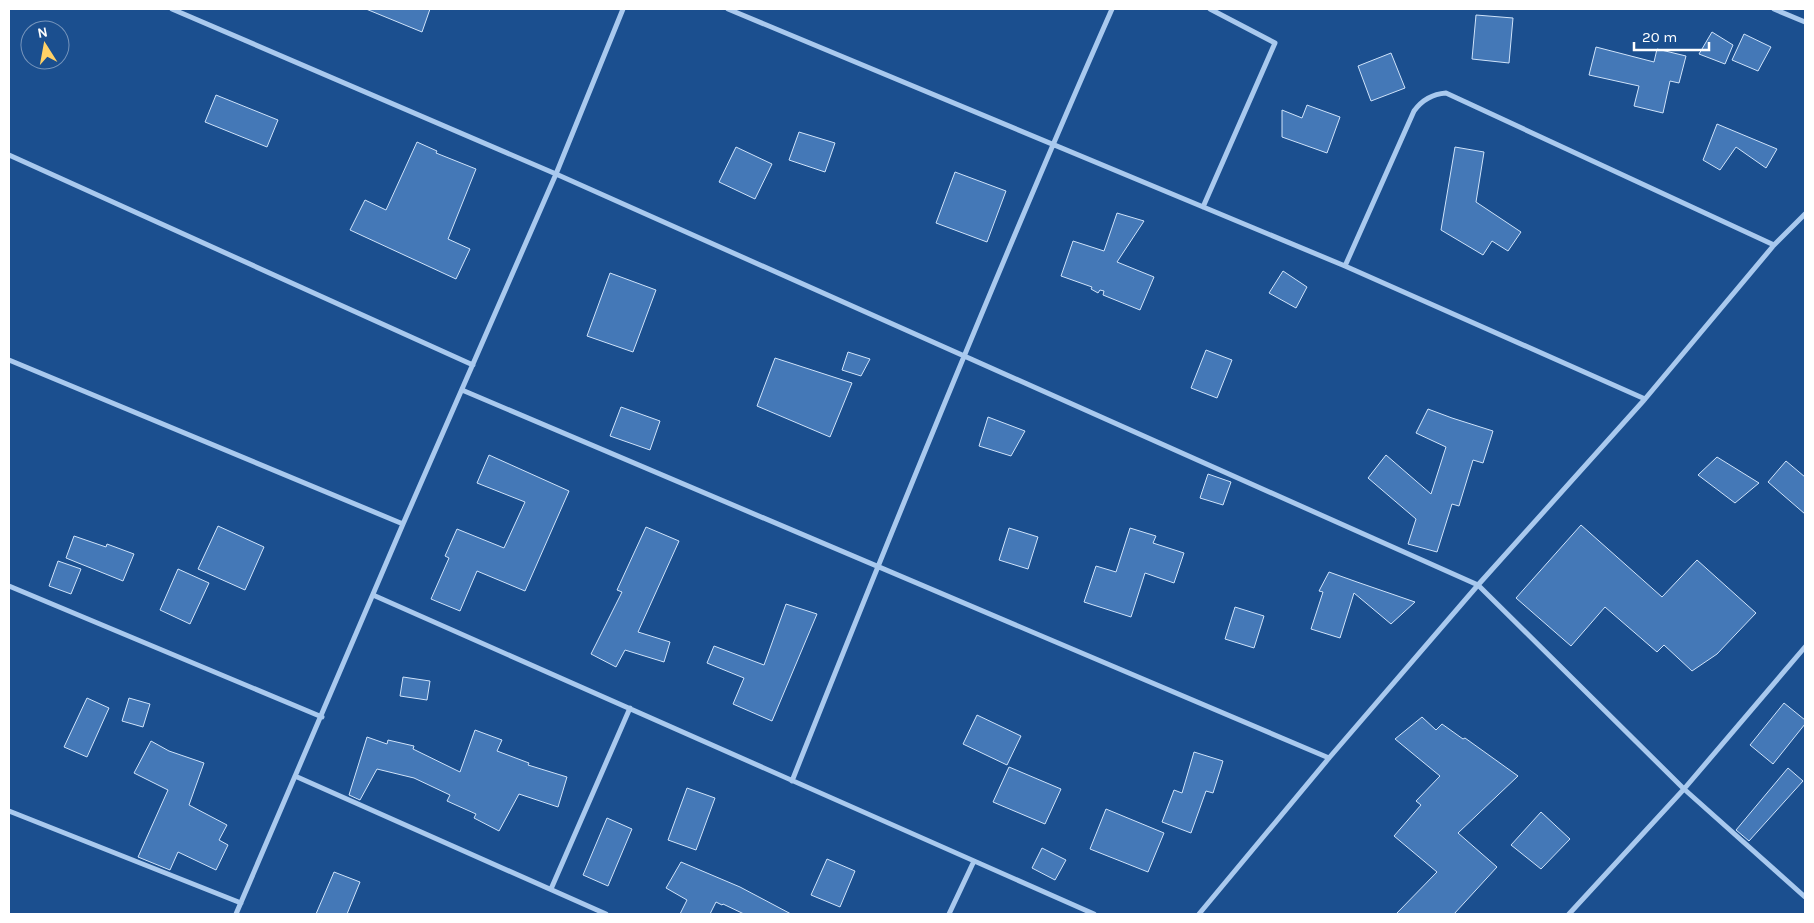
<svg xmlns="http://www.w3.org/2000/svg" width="1814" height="923" viewBox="0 0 1814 923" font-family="Karla,sans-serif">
	<rect width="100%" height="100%" fill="#1b4f8f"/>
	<path fill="#4478b7" stroke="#cfe3fa" d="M 366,9 L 430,9 L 422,32 Z
		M 1476,15 L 1513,18 L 1509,63 L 1472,59 Z
		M 1712,32 L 1733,45 L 1725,64 L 1699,54 Z
		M 1744,34 L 1771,47 L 1758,71 L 1732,60 Z
		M 1596,47 L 1654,62 L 1657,49 L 1686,56 L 1679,83 L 1670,81 L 1663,113 L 1634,106 L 1639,86 L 1589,75 Z
		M 1391,53 L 1405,88 L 1371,101 L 1358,66 Z
		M 216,95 L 278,120 L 267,147 L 205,122 Z
		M 1307,105 L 1340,117 L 1327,153 L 1282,137 L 1282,110 L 1302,118 Z
		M 1717,124 L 1777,149 L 1766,168 L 1736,147 L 1720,170 L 1703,160 Z
		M 799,132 L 835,143 L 825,172 L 789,160 Z
		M 417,142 L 437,151 L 436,153 L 476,169 L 448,239 L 470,249 L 456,279 L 350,230 L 365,200 L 386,210 Z
		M 736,147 L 772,164 L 755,199 L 719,182 Z
		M 1455,147 L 1484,152 L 1476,202 L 1521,232 L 1508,251 L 1492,241 L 1483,255 L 1441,230 Z
		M 955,172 L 1006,191 L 987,242 L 936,223 Z
		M 1117,213 L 1144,221 L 1117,262 L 1154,277 L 1140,310 L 1103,295 L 1104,291 L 1100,290 L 1098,293 L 1091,289 L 1092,287 L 1061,276 L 1073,241 L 1104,251 Z
		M 1283,271 L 1307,287 L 1296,308 L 1269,293 Z
		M 610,273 L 656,290 L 633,352 L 587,336 Z
		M 1206,350 L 1232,360 L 1217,398 L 1191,388 Z
		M 848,352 L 870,359 L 861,376 L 842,370 Z
		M 775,358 L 852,383 L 830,437 L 757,406 Z
		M 621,407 L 660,421 L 650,450 L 610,436 Z
		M 1428,409 L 1452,418 L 1493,431 L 1483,463 L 1473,460 L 1459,506 L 1452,504 L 1437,552 L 1408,544 L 1416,519 L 1368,478 L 1386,455 L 1431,494 L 1446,447 L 1416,433 Z
		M 988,417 L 1025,431 L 1011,456 L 979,446 Z
		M 489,455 L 569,491 L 525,591 L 477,571 L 460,611 L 431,599 L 449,558 L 445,556 L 457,529 L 504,548 L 525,502 L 477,483 Z
		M 1717,457 L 1759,483 L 1735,503 L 1698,475 Z
		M 1786,461 L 1805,477 L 1805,514 L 1768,482 Z
		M 1208,474 L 1231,482 L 1223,505 L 1200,498 Z
		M 1581,525 L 1662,597 L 1697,560 L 1756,613 L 1717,654 L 1692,671 L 1664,645 L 1657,652 L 1605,607 L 1571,646 L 1516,598 Z
		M 218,526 L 264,547 L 245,590 L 198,569 Z
		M 646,527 L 679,541 L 638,632 L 670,642 L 664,662 L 625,650 L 616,667 L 591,654 L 622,592 L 617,590 Z
		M 1009,528 L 1038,537 L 1028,569 L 999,560 Z
		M 1130,528 L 1156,536 L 1153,543 L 1184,553 L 1174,583 L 1145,573 L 1131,617 L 1084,602 L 1096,566 L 1116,572 Z
		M 74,536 L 106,547 L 107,544 L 134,554 L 123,581 L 66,558 Z
		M 58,561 L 81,569 L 71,594 L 49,586 Z
		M 178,569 L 209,583 L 190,624 L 160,610 Z
		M 1329,572 L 1357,582 L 1415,602 L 1391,624 L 1354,593 L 1340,638 L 1311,629 L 1323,592 L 1319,591 Z
		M 786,604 L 817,614 L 772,721 L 733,704 L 744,678 L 707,663 L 714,646 L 764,665 Z
		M 1235,607 L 1264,616 L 1254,648 L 1225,639 Z
		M 403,677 L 430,681 L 427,700 L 400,696 Z
		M 87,698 L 109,708 L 87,757 L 64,747 Z
		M 129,698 L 150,704 L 143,727 L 122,721 Z
		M 1784,703 L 1805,720 L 1805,724 L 1773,764 L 1750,745 Z
		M 977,715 L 1021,736 L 1007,765 L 963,744 Z
		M 1422,717 L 1436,730 L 1442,724 L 1463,739 L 1465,738 L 1518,776 L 1458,833 L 1497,867 L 1454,914 L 1396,914 L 1437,872 L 1394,836 L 1421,805 L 1416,801 L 1440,776 L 1395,739 Z
		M 475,730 L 502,740 L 497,751 L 529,763 L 528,765 L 567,777 L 558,807 L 519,794 L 499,831 L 474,818 L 476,814 L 447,801 L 450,795 L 414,778 L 377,769 L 360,800 L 349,795 L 367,737 L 387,744 L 388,740 L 414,746 L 413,749 L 460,772 Z
		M 151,741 L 169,751 L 204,763 L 189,805 L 227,825 L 219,840 L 228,845 L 216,870 L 178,852 L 170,870 L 138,857 L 168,790 L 134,773 Z
		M 1194,752 L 1223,761 L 1213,793 L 1206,791 L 1191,833 L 1162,822 L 1174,790 L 1182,793 Z
		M 1009,767 L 1061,789 L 1045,824 L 993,802 Z
		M 1788,768 L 1803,781 L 1749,841 L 1736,830 Z
		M 687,788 L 715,798 L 696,850 L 668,840 Z
		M 1106,809 L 1164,833 L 1148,872 L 1090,849 Z
		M 1541,812 L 1570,839 L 1541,869 L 1511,845 Z
		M 607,818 L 632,829 L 608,886 L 583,875 Z
		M 1042,848 L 1066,860 L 1055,880 L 1032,868 Z
		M 827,859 L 855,871 L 840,907 L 811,895 Z
		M 681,862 L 740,887 L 791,914 L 744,914 L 723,904 L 722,905 L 716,902 L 710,914 L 680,914 L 687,900 L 666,888 Z
		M 334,872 L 360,882 L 347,914 L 316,914 Z"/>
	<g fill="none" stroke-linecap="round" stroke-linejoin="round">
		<path stroke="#a9c9ee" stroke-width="5" d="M 172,9 L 556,174 L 1478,585 L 1684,789 L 1805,897
			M 728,9 L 1345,266 L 1645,399
			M 1774,9 L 1805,22
			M 9,155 L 473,365
			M 1203,207 L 1275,43 L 1210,9
			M 1345,266 L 1414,111 C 1422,100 1432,94 1446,93 L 1774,245
			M 9,360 L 403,524
			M 462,390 L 1329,758
			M 9,586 L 322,717
			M 373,595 L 1094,914
			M 295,776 L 606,914
			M 792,781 C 895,522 1000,263 1112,9
			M 9,811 L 241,903
			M 551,889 L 630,708
			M 236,914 L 403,524 L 556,174 L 623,9
			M 949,914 L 974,861
			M 1199,914 L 1329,758 L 1478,585 L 1645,399 L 1774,245 L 1805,214
			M 1569,914 L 1684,789 L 1805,647"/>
	</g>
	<rect width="1814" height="923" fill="none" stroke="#ffffff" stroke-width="20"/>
	<g transform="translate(45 45) rotate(349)"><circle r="24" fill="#1b4f8f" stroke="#7695bc"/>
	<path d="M0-4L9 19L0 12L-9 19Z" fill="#ffd166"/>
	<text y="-8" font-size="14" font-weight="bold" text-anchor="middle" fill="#ffffff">N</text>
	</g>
	<path d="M1634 42v8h75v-8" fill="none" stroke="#ffffff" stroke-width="2.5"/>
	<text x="1642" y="42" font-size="15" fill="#ffffff" stroke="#1b4f8f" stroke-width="4" paint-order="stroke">20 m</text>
</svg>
